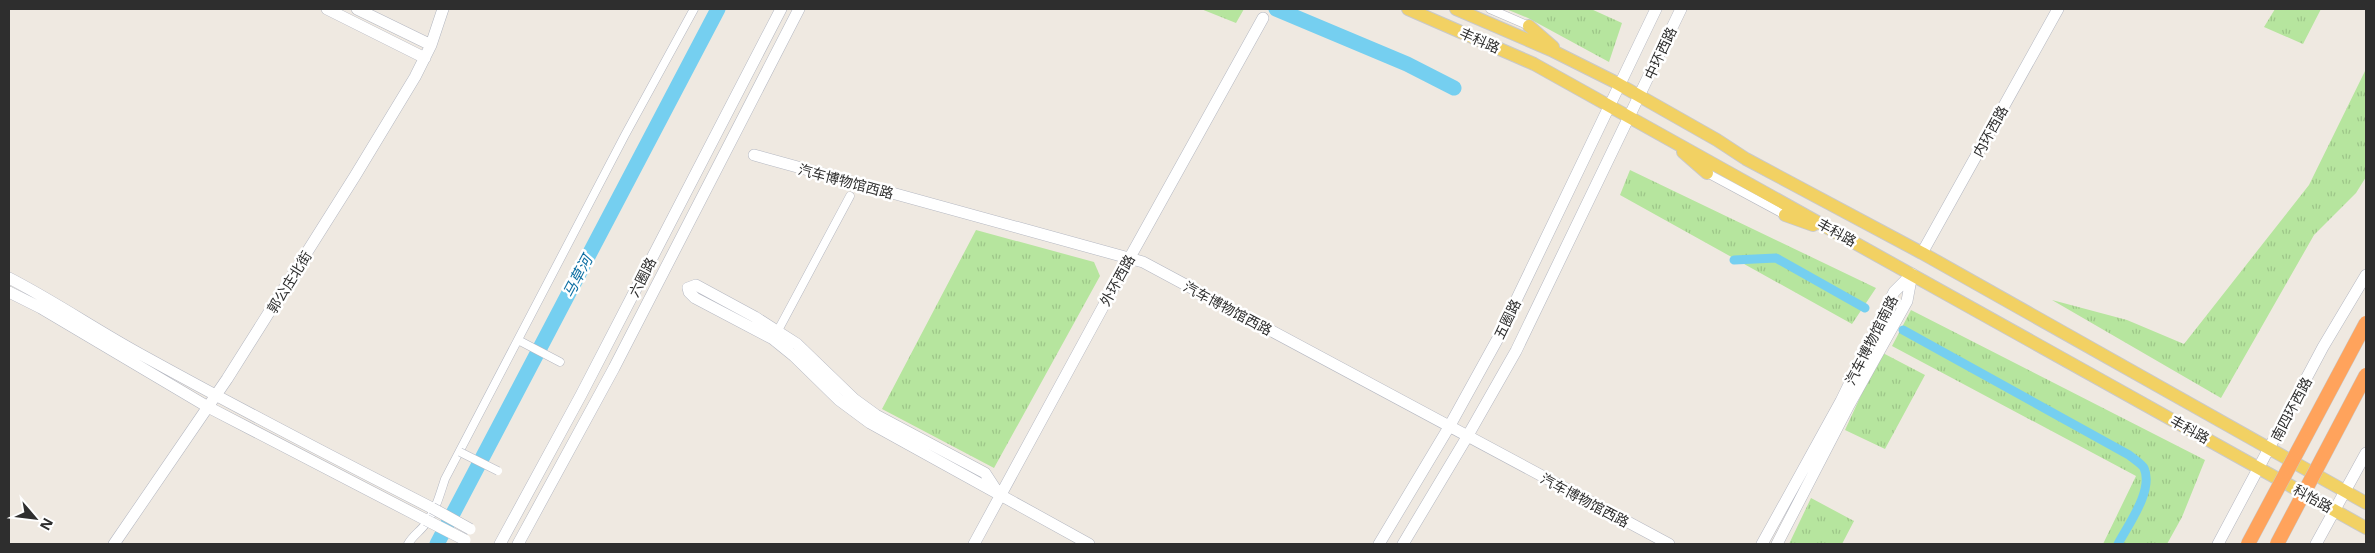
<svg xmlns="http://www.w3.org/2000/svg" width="2375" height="553" viewBox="0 0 2375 553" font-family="'Noto Sans','Noto Sans SC',sans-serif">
	<defs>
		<pattern id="park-tufts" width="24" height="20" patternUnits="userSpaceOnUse" patternTransform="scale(1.25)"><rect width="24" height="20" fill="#b6e59e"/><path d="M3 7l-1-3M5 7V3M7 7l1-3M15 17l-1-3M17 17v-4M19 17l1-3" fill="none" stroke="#9dc588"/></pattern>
	</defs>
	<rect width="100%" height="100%" fill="#efe9e1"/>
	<path fill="url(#park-tufts)" d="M 1201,9 L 1244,9 L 1236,23 Z
		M 1506,9 L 1591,9 L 1622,23 L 1609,62 L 1528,18 Z
		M 2275,9 L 2321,9 L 2303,44 L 2264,27 Z
		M 2366,69 L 2366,177 L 2356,193 L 2314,235 L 2221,398 L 2052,300 L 2127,320 L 2184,344 L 2309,185 Z
		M 1630,170 L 1876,288 L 1852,324 L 1620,195 Z
		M 976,230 L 1094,262 L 1100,276 L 994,468 L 882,409 Z
		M 1911,310 L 2205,460 L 2182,517 L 2167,544 L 2103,544 L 2136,476 L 1892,346 Z
		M 1881,352 L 1925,375 L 1885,449 L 1845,430 Z
		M 1811,498 L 1854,521 L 1842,544 L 1789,544 Z"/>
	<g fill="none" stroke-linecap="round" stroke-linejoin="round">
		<path stroke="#75cff0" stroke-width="9" d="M 1734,260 L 1776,258 L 1865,308
			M 1903,330 L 2129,455 C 2134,459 2142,464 2144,468 C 2154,490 2128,525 2118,544"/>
		<path stroke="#75cff0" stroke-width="15" d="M 1276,9 L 1407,64 L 1454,88
			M 437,544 L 718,9"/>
		<g stroke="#b4b7c1" stroke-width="9">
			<path id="street" d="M 1490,9 L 1529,26
				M 1707,173 L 1785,215
				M 775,336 L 850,196
				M 518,340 L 560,362
				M 408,544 C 413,535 421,531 426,523 C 436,510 440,494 445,479 L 625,135 L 694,9"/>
		</g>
		<g stroke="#b4b7c1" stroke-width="12">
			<path id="secondary" d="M 327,9 L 425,58
				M 357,9 L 431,45
				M 754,155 L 1143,262 L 1669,544
				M 1922,253 L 2058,9
				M 9,278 C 54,301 96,330 140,354 C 236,407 334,458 432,508
				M 9,292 L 41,308 L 208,407 L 426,520
				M 1000,496 L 985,473 L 876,415 L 854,399 L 797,344 L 755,317 L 696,285 L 688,288 L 689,292 L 695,298 L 773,339 L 794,356 L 839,400 L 870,423 L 1089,544
				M 114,544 L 227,379 L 355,176 L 415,77 L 431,45 L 443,9
				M 500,544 L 581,395 L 781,9
				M 518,544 L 614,368 L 799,9
				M 974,544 L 1129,259 L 1263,18
				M 1379,544 L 1449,427 L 1497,340 L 1656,9
				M 1403,544 L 1467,437 L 1516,351 L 1681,9
				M 1762,544 L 1841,401 L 1894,292 L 1912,274
				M 1777,544 L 1849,405 L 1907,301 L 1912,274
				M 2218,544 L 2323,347 L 2366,275
				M 2316,544 L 2366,453"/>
		</g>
		<g stroke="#c9c9c9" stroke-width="14">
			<path id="primary" d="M 1408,9 L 1534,64 L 2366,528
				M 1456,9 L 1551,50 L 1613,81 L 1717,140 L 1746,159 L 1922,253 L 2366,503
				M 1529,26 L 1553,47
				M 1683,152 L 1707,173
				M 1785,215 L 1813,225"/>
		</g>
		<use href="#street" stroke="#fff" stroke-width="8"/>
		<use href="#secondary" stroke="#fff" stroke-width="11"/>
		<use href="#primary" stroke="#f2d163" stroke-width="12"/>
		<g stroke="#b4b7c1" stroke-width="9" stroke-linecap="butt">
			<path id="street-bridge" d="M 460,452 L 498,471"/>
		</g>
		<g stroke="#b4b7c1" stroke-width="12" stroke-linecap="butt">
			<path id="secondary-bridge" d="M 432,508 L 470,529
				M 426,520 L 465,540"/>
		</g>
		<g stroke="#c9c9c9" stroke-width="15" stroke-linecap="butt">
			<path id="highway-bridge" d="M 2248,544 L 2366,323
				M 2277,544 L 2366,375"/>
		</g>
		<use href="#street-bridge" stroke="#fff" stroke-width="8"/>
		<use href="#secondary-bridge" stroke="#fff" stroke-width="11"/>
		<use href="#highway-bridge" stroke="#ffa35c" stroke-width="14"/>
	</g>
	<g text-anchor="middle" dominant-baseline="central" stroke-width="5" stroke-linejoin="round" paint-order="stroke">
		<g font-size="14" fill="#2e2e2e" stroke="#fff">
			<text transform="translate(1480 40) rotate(24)">丰科路</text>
			<text transform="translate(1660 53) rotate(-65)">中环西路</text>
			<text transform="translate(1990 131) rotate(-61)">内环西路</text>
			<text transform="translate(846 181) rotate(15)">汽车博物馆西路</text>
			<text transform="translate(1837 232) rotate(29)">丰科路</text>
			<text transform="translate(642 277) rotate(-63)">六圈路</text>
			<text transform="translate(1117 280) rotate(-61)">外环西路</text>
			<text transform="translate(289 282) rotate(-58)">郭公庄北街</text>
			<text transform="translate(1228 308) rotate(28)">汽车博物馆西路</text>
			<text transform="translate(1507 319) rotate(-64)">五圈路</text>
			<text transform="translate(1871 340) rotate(-63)">汽车博物馆南路</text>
			<text transform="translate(2291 409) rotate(-62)">南四环西路</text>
			<text transform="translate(2190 429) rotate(29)">丰科路</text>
			<text transform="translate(2313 498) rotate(29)">科怡路</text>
			<text transform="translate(1585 500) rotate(28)">汽车博物馆西路</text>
		</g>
		<g font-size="15" font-style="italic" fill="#0d6fa3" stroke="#fff">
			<text transform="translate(577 276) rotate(-62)">马草河</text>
		</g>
	</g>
	<rect width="2375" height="553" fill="none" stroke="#2e2e2e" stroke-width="20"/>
	<g transform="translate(35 518) rotate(118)" stroke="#ffffff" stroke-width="4" paint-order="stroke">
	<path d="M0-4L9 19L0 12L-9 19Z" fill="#2e2e2e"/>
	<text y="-8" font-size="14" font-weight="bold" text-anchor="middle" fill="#2e2e2e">N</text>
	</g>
</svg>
